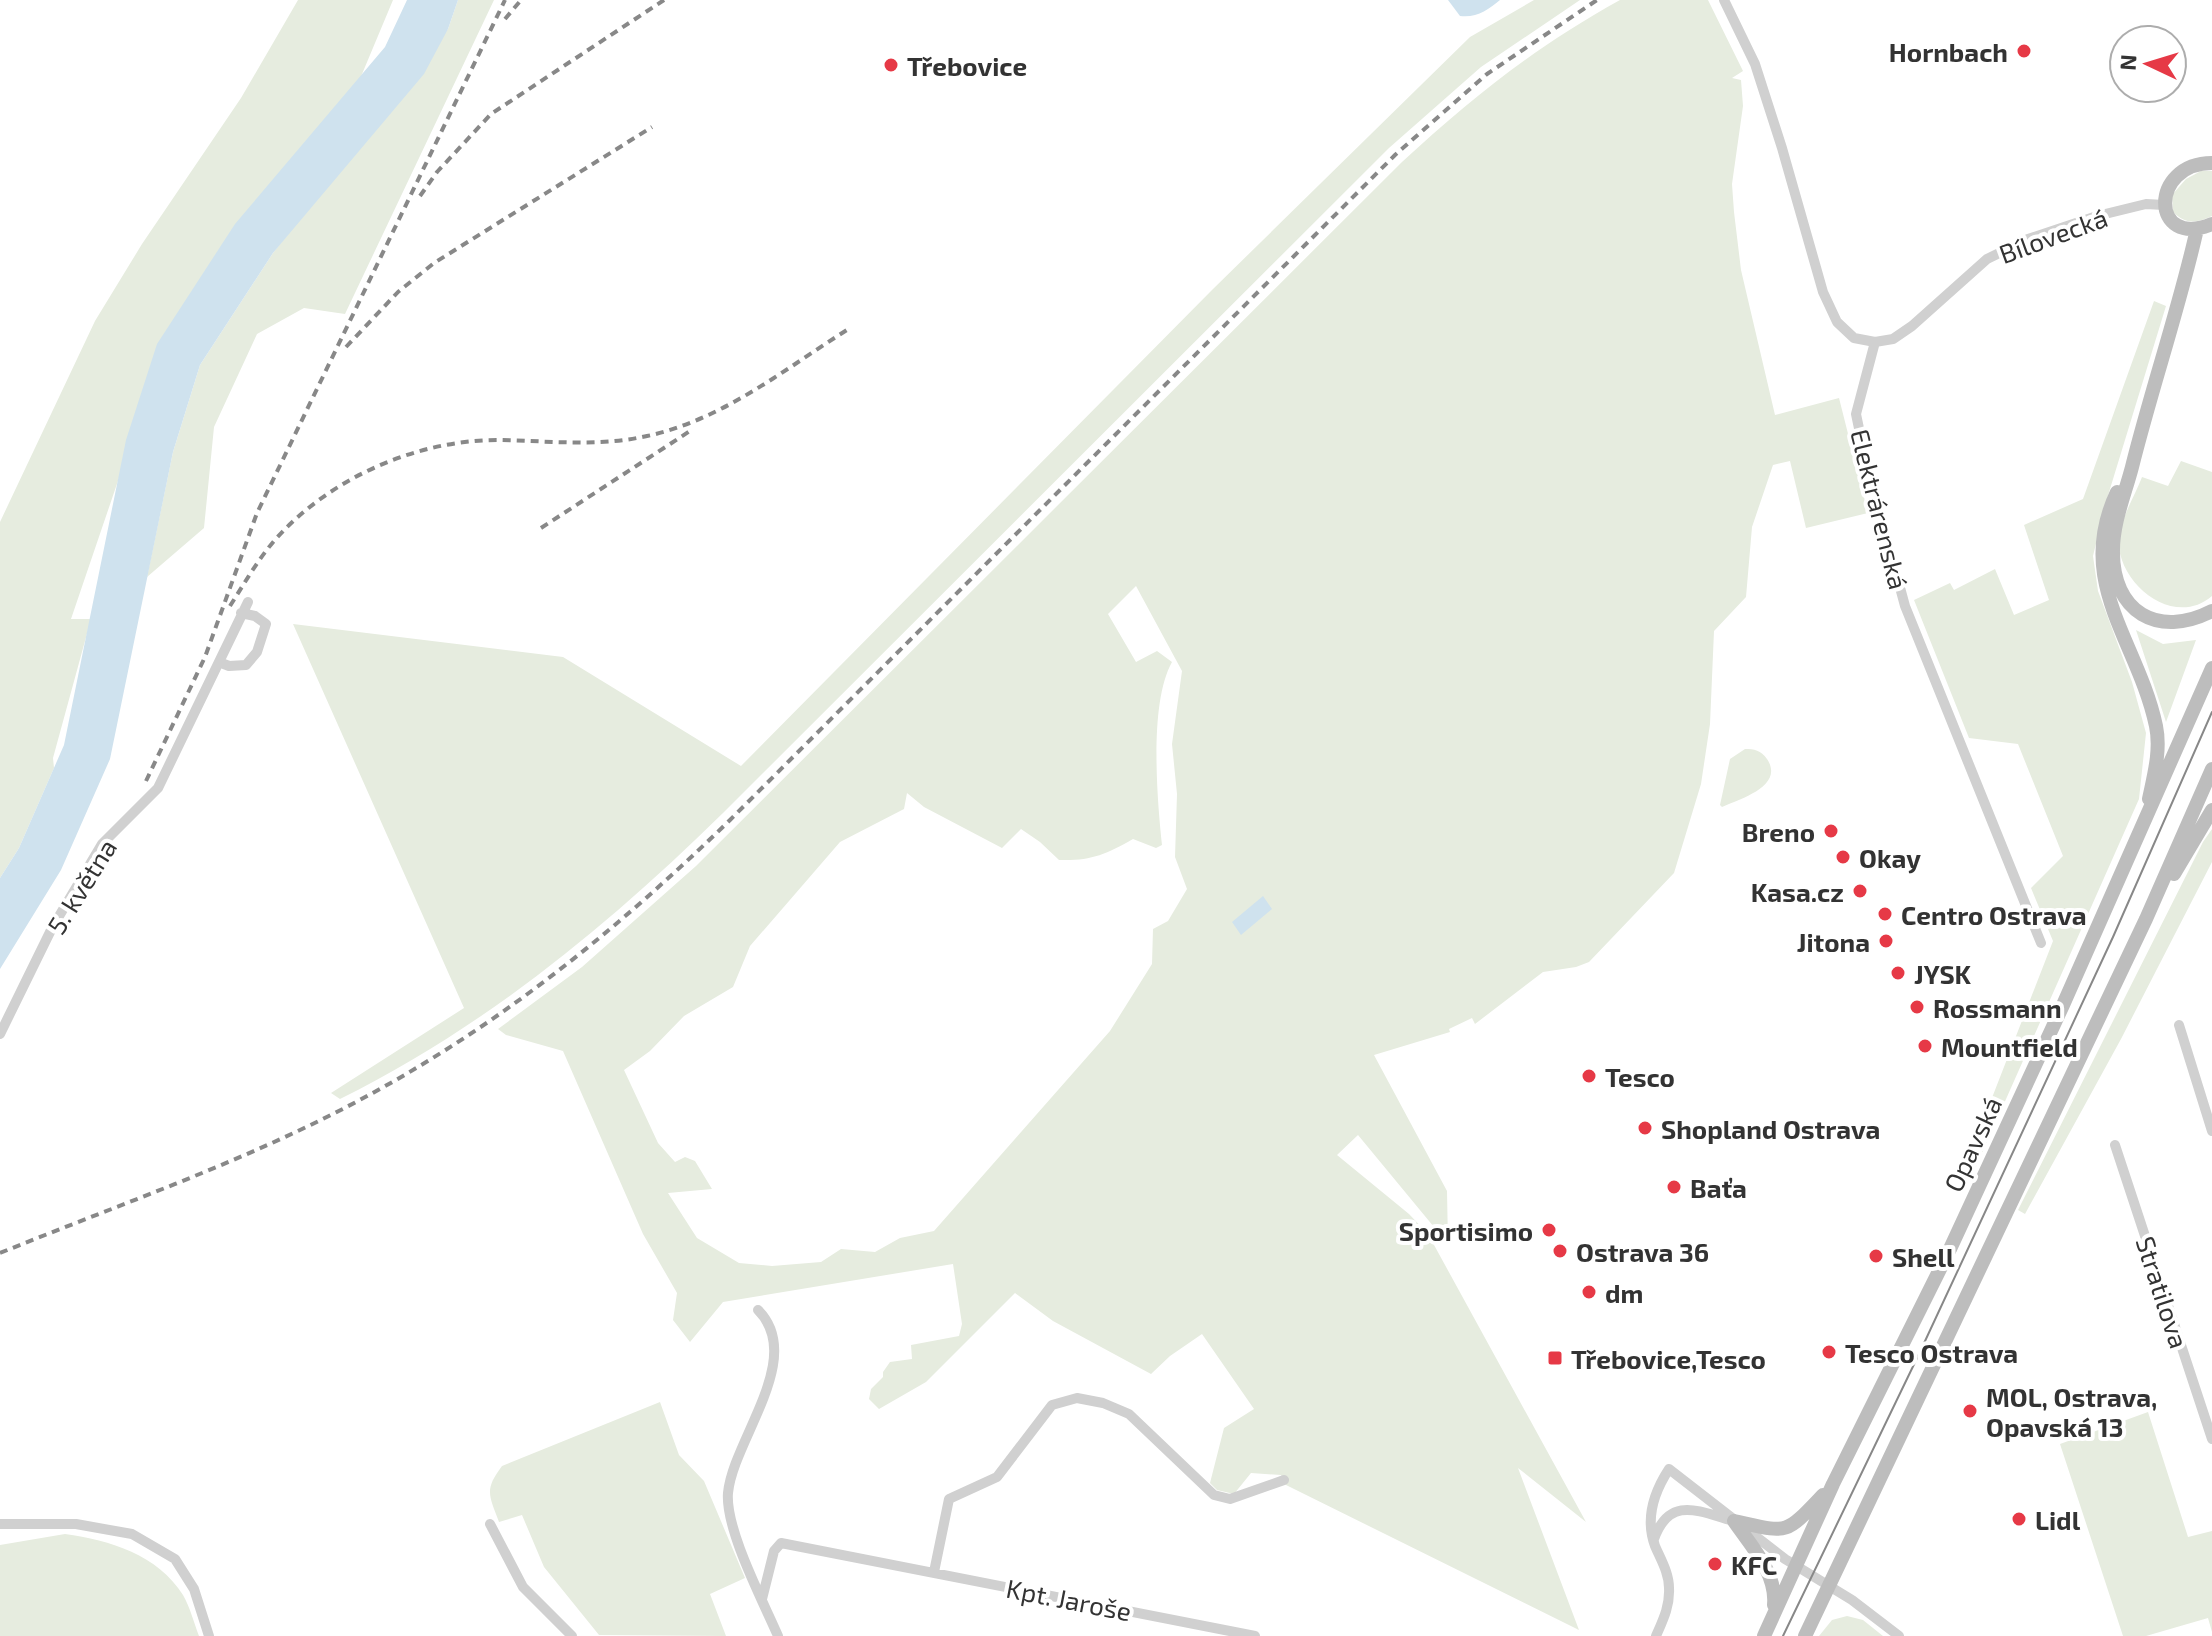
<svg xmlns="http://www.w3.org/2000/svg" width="2212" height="1636" viewBox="0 0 2212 1636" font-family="'Exo 2',sans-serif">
	<rect width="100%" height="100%" fill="#fff"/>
	<path fill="#e6ecdf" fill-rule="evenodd" d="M 298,0 L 393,0 L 352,98 L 136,428 L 71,619 L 91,619 L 53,758 L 54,768 L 19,848 L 0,878 L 0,522 L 95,321 L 142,244 L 241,98 Z
		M 458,0 L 494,0 L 345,314 L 304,308 L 257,334 L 214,427 L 204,528 L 147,577 L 173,452 L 200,365 L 273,253 L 448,29 Z
		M 1534,0 L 1580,0 L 1481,67 L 1389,148 L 723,813 C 608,926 485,1027 340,1099 L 331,1093 L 464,1008 L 293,624 L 563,657 L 741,766 L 1212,290 L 1470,37 Z
		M 1620,0 L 1708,0 L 1743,71 L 1732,78 L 1741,80 L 1743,106 L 1732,184 L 1734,212 L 1741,270 L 1775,415 L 1839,398 L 1868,513 L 1806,528 L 1790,461 L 1773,465 L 1752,527 L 1746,597 L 1714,631 L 1710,724 L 1701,784 L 1674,873 L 1589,962 L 1576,967 L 1543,972 L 1475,1024 L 1472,1018 L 1449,1029 L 1450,1032 L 1374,1055 L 1447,1191 L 1448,1244 L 1358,1135 L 1337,1155 L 1409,1214 L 1428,1234 L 1586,1522 L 1518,1468 L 1579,1630 L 1286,1485 L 1281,1475 L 1251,1473 L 1234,1494 L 1217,1490 L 1210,1483 L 1224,1428 L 1254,1409 L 1202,1334 L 1170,1356 L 1151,1374 L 1053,1321 L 1015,1293 L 926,1382 L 879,1409 L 869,1399 L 871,1389 L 883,1377 L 883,1372 L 890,1362 L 912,1359 L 911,1345 L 959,1336 L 962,1324 L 953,1264 L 723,1302 L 690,1342 L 673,1320 L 677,1293 L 643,1234 L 563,1051 L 506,1035 L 498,1029 L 582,967 L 696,866 L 1402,162 C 1473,97 1535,47 1620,0 ZM 1136,586 L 1182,671 L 1172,744 L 1177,794 L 1175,857 L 1187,889 L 1168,921 L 1153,929 L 1152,964 L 1110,1031 L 934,1231 L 900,1238 L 875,1252 L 841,1249 L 821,1262 L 772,1266 L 739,1263 L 697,1238 L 668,1193 L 712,1189 L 695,1161 L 685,1157 L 675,1162 L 658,1143 L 624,1070 L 650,1051 L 684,1016 L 733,987 L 750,946 L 840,842 L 904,809 L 907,793 L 924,807 L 1002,848 L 1021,829 L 1040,842 L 1059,860 C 1090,861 1105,855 1133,839 L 1156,848 L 1162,845 C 1157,798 1149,703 1172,662 L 1157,651 L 1136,662 L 1108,614 Z
		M 2201,171 L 2212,171 L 2212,216 C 2197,223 2186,225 2173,212 L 2172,195 L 2186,179 Z
		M 2154,301 L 2166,306 L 2106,502 L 2093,556 L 2098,591 L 2132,682 L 2146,733 L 2139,799 L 1975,1169 L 1960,1180 L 2053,941 L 2031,888 L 2063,856 L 2018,744 L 1969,738 L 1914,600 L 1950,583 L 1954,590 L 1995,569 L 2014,615 L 2049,600 L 2024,525 L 2083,499 Z
		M 2181,461 L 2212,472 L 2212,596 C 2173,630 2114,581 2119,536 C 2121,519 2136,493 2142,477 L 2168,486 Z
		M 2136,630 L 2163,644 L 2196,640 L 2166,722 Z
		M 1745,749 C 1754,749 1761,750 1767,759 C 1785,786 1740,799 1722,807 L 1720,805 L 1730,759 Z
		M 2212,829 L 2212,862 L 2121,1039 L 2025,1214 L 2018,1210 L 2203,842 Z
		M 660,1402 L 679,1455 L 704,1481 L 745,1578 L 710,1594 L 726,1636 L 599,1635 L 544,1567 L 522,1515 L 499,1522 C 489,1495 484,1490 502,1466 Z
		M 2148,1412 L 2188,1537 L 2212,1531 L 2212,1632 L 2208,1618 L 2146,1636 L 2123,1636 L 2060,1444 Z
		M 65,1534 C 110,1540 158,1555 183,1595 C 190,1607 194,1623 199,1636 L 0,1636 L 0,1545 Z
		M 1847,1616 L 1863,1620 L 1883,1636 L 1819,1636 L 1832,1620 Z"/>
	<path fill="#cfe2ee" d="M 407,0 L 458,0 L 448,29 L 424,74 L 273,253 L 200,365 L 173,452 L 110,759 L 61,870 L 0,969 L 0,878 L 19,848 L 64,745 L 126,440 L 157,344 L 235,224 L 385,47 Z
		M 1448,0 L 1500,0 C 1488,10 1477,18 1460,16 Z
		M 1263,896 L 1272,909 L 1241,935 L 1232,922 Z"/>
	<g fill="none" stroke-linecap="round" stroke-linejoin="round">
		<path stroke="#d0d0d0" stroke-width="10" d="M 1724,0 L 1755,64 L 1782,148 L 1823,292 L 1837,322 L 1854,338 L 1875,342 L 1893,339 L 1912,326 L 1987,259 L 2028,239 L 2097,216 L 2146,204 L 2164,205
			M 1875,342 L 1856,414 L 1866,462 L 1905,606 L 2041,943
			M 219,662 L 229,666 L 246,665 L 257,652 L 266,624 L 255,616 L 241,613
			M 2179,1025 L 2212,1131
			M 0,1034 L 52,928 L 102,844 L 158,788 L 248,602
			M 2115,1145 L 2212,1439
			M 758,1310 C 806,1358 733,1440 728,1493 C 725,1529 763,1601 778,1636
			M 0,1524 L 76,1524 L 132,1534 L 175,1559 L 194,1589 L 209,1636
			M 490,1524 L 523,1587 L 572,1636
			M 1654,1539 C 1669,1497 1696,1510 1730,1520
			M 934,1572 L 949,1499 L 997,1477 L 1052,1405 L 1077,1398 L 1103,1403 L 1129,1414 L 1214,1495 L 1230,1499 L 1284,1480
			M 762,1599 L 774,1551 L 781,1543 L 1255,1636
			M 1656,1636 C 1663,1620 1670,1606 1669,1588 C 1669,1573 1661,1560 1655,1546 C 1645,1519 1654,1492 1669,1469 L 1785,1559 L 1852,1600 L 1899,1636"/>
		<path stroke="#bdbdbd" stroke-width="14" d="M 2212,163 C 2149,163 2150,250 2212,224
			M 2197,229 C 2179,309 2152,387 2132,467 C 2125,494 2113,522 2113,550 C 2112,612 2158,639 2212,611
			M 2117,492 C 2074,583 2138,641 2156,726 C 2161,750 2154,775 2149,799
			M 2174,874 L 2212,810
			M 1734,1521 C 1789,1533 1784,1536 1823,1495
			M 1734,1521 C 1751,1546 1777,1573 1774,1605
			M 1764,1636 L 1833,1484 L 1950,1249 L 2063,1005 L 2212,668
			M 1805,1636 L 2146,919 L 2212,769"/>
		<path stroke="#888" stroke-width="2" d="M 1783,1636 L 1919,1354 L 2113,937 L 2212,712"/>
		<path stroke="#888" stroke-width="4" stroke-dasharray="8 6" stroke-linecap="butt" d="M 505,19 L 521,0
			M 420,196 L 437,172 L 491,114 L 664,0
			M 346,347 L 398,292 L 434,263 L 652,127
			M 541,528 L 693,429
			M 230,606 C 244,584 257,561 274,541 C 329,478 418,439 501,440 C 551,441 598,447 647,436 C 723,420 786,368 850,328
			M 146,781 L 205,657 L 257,513 L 505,0
			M 0,1253 C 123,1203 252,1159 369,1095 C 505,1021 619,928 730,820 L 1395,155 L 1487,74 L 1597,0"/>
	</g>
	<g fill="#e63946" stroke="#fff" stroke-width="3">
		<circle cx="2024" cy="51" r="8"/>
		<circle cx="891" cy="65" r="8"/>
		<circle cx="1831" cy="831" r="8"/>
		<circle cx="1843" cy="857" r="8"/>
		<circle cx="1860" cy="891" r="8"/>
		<circle cx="1885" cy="914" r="8"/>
		<circle cx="1886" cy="941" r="8"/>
		<circle cx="1898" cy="973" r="8"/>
		<circle cx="1917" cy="1007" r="8"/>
		<circle cx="1925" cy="1046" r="8"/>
		<circle cx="1589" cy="1076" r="8"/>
		<circle cx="1645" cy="1128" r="8"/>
		<circle cx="1674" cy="1187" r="8"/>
		<circle cx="1549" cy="1230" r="8"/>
		<circle cx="1560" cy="1251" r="8"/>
		<circle cx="1876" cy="1256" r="8"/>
		<circle cx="1589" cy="1292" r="8"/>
		<circle cx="1829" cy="1352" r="8"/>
		<rect x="1547" y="1350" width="16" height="16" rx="4"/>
		<circle cx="1970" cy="1411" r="8"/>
		<circle cx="2019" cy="1519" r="8"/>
		<circle cx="1715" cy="1564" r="8"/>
	</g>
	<g text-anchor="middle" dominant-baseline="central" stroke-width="8" stroke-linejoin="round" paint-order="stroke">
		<g font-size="26" font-weight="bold" fill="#333" stroke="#fff" text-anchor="start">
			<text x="2008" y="51" text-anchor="end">Hornbach</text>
			<text x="907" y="65">Třebovice</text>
			<text x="1815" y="831" text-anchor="end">Breno</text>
			<text x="1859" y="857">Okay</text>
			<text x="1844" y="891" text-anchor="end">Kasa.cz</text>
			<text x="1901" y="914">Centro Ostrava</text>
			<text x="1870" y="941" text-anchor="end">Jitona</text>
			<text x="1914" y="973">JYSK</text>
			<text x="1933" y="1007">Rossmann</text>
			<text x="1941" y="1046">Mountfield</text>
			<text x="1605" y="1076">Tesco</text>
			<text x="1661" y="1128">Shopland Ostrava</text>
			<text x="1690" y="1187">Baťa</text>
			<text x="1533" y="1230" text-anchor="end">Sportisimo</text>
			<text x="1576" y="1251">Ostrava 36</text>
			<text x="1892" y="1256">Shell</text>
			<text x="1605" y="1292">dm</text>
			<text x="1845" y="1352">Tesco Ostrava</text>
			<text x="1571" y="1358">Třebovice,Tesco</text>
			<text x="1986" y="1396">MOL, Ostrava,<tspan x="1986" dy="30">Opavská 13</tspan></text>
			<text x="2035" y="1519">Lidl</text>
			<text x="1731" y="1564">KFC</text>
		</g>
		<g font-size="26" fill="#333" stroke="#fff">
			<text transform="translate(2053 235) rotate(-20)">Bílovecká</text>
			<text transform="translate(1880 509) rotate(76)">Elektrárenská</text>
			<text transform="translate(81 886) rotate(-58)">5. května</text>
			<text transform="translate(1972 1144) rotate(-65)">Opavská</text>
			<text transform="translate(2163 1292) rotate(72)">Stratilova</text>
			<text transform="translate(1069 1599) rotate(11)">Kpt. Jaroše</text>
		</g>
	</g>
	<g transform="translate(2148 64) rotate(274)"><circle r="38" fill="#ffffff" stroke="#adadad" stroke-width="2"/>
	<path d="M0-6L14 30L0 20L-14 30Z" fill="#e63946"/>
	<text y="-12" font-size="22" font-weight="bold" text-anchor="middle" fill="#333333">N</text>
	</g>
</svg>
